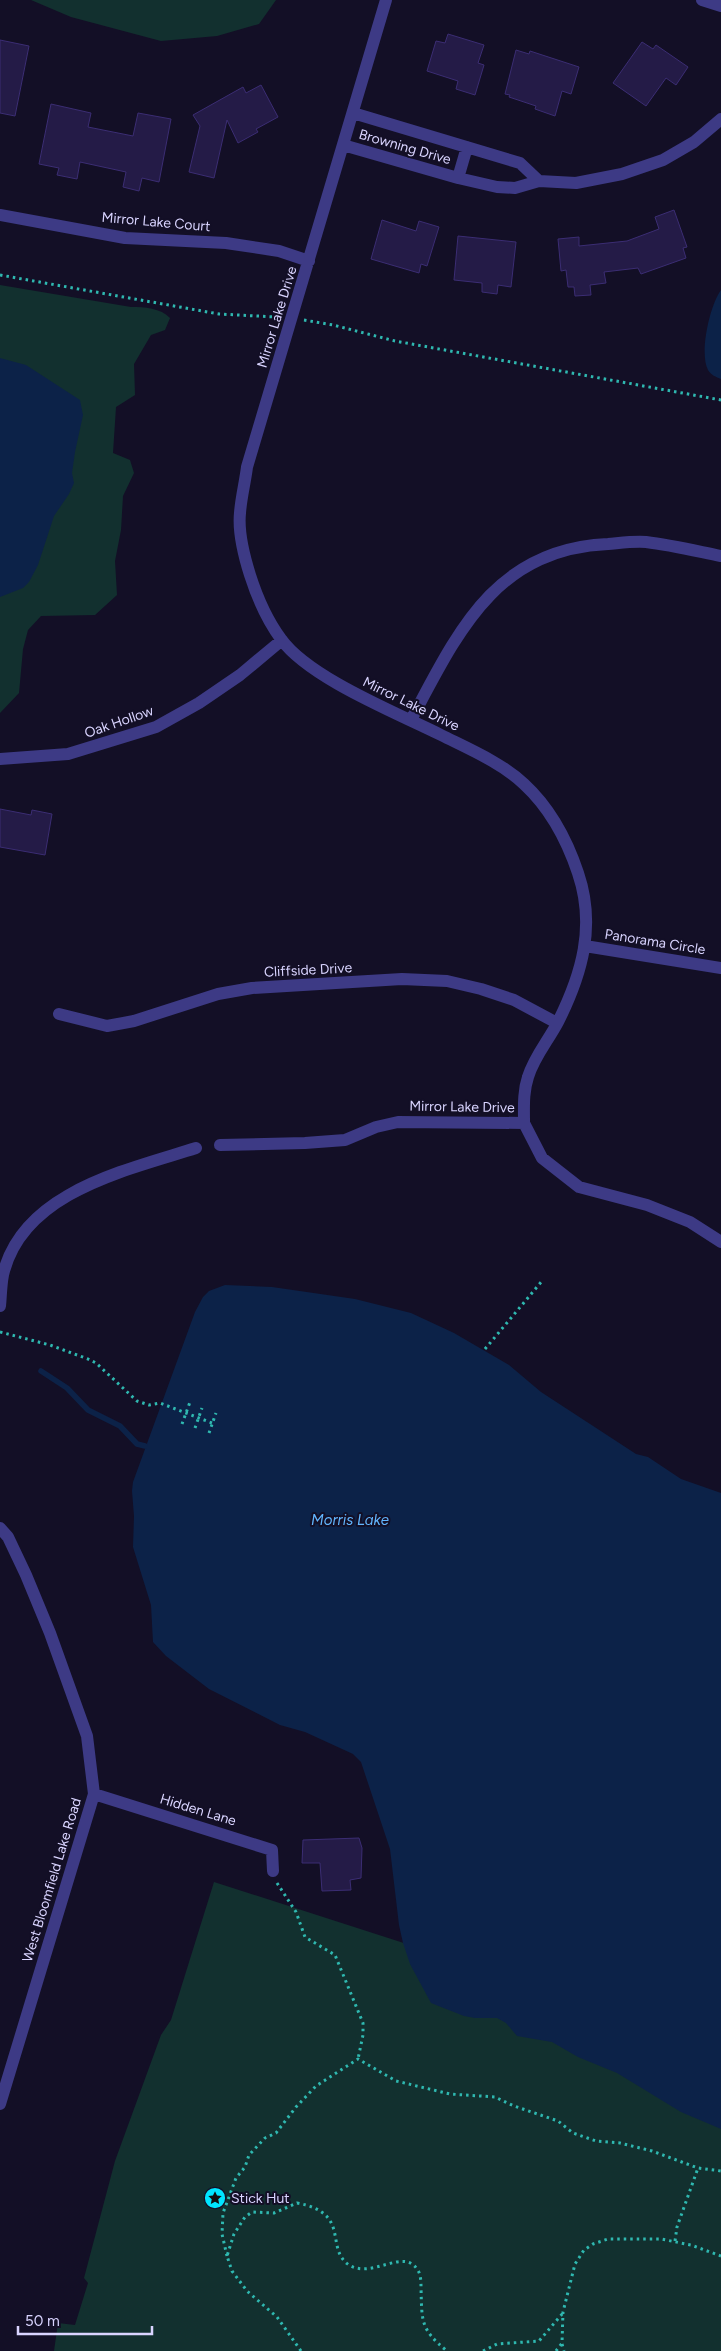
<svg xmlns="http://www.w3.org/2000/svg" width="721" height="2351" viewBox="0 0 721 2351" font-family="Figtree,sans-serif">
	<rect width="100%" height="100%" fill="#130f26"/>
	<path fill="#12302f" d="M 31,0 L 276,0 L 259,24 L 217,36 L 161,41 L 71,17 Z
		M 0,285 L 131,307 C 144,307 161,308 170,318 L 165,330 L 151,335 L 134,364 L 135,395 L 116,407 L 113,453 L 130,460 L 134,473 L 123,496 L 121,530 L 115,561 L 117,595 L 95,615 L 41,616 L 28,630 L 23,649 L 19,693 L 0,713 Z
		M 214,1882 L 721,2045 L 721,2351 L 54,2351 L 58,2323 L 75,2325 L 88,2283 L 84,2278 L 115,2161 L 161,2035 L 171,2020 Z"/>
	<path fill="#0c2248" d="M 721,290 L 721,379 C 716,377 711,375 708,370 C 699,353 710,305 721,290 Z
		M 0,358 L 26,365 L 80,400 L 83,415 L 75,452 L 72,473 L 74,483 L 69,494 L 54,516 L 38,565 L 29,582 L 23,588 L 0,597 Z
		M 225,1285 L 272,1287 L 355,1299 L 411,1313 L 454,1333 L 509,1365 L 541,1392 L 636,1454 L 648,1457 L 681,1479 L 721,1493 L 721,2129 L 681,2112 L 617,2073 L 578,2057 L 552,2042 L 517,2036 L 506,2023 L 497,2018 L 475,2018 L 464,2016 L 431,2003 L 410,1964 L 403,1943 L 399,1925 L 390,1849 L 361,1762 L 353,1754 L 305,1732 L 280,1725 L 209,1689 L 166,1656 L 153,1642 L 151,1605 L 133,1547 L 134,1516 L 132,1491 L 133,1482 L 195,1312 L 203,1297 L 209,1291 Z"/>
	<g fill="none" stroke-linecap="round" stroke-linejoin="round">
		<path stroke="#0c2248" stroke-width="5.5" d="M 41,1371 L 67,1388 L 88,1410 L 120,1426 L 137,1444 L 145,1446"/>
	</g>
	<path fill="#241b47" stroke="#3b2d73" d="M 448,34 L 484,45 L 478,63 L 484,65 L 475,95 L 456,89 L 458,81 L 427,71 L 436,41 L 445,43 Z
		M 0,40 L 29,46 L 15,116 L 0,113 Z
		M 642,42 L 653,49 L 656,45 L 688,67 L 676,85 L 666,78 L 646,106 L 613,83 Z
		M 516,50 L 529,54 L 530,51 L 579,67 L 571,94 L 562,91 L 555,116 L 535,109 L 536,106 L 509,97 L 510,95 L 505,94 Z
		M 261,85 L 278,117 L 256,129 L 258,132 L 238,143 L 227,120 L 214,178 L 189,172 L 200,126 L 193,115 L 243,87 L 246,93 Z
		M 51,104 L 91,113 L 88,127 L 133,136 L 138,113 L 171,119 L 159,182 L 142,178 L 139,191 L 123,187 L 126,172 L 80,162 L 77,179 L 57,175 L 59,168 L 39,164 Z
		M 674,210 L 687,247 L 683,248 L 686,258 L 641,274 L 638,268 L 604,272 L 606,283 L 590,285 L 591,295 L 575,296 L 574,287 L 568,287 L 566,270 L 561,271 L 558,239 L 579,237 L 579,246 L 627,241 L 659,229 L 655,217 Z
		M 382,220 L 416,231 L 419,221 L 439,227 L 427,266 L 421,264 L 419,273 L 371,259 Z
		M 458,236 L 516,242 L 511,287 L 498,285 L 497,294 L 482,292 L 482,283 L 454,280 Z
		M 0,809 L 31,815 L 32,810 L 52,814 L 45,855 L 0,847 Z
		M 359,1838 L 362,1848 L 361,1878 L 350,1880 L 351,1890 L 322,1891 L 320,1863 L 302,1863 L 303,1840 Z"/>
	<g fill="none" stroke-linecap="round" stroke-linejoin="round">
		<path stroke="#2fb8b0" stroke-width="3" stroke-dasharray="2.5 4" stroke-linecap="butt" d="M 0,275 L 219,314 L 276,317
			M 304,320 L 333,325 L 395,341 L 721,400
			M 0,1332 L 50,1345 L 88,1359 L 96,1363 L 137,1401 L 149,1405 L 160,1403 L 212,1423
			M 485,1349 L 542,1281
			M 182,1424 L 190,1402
			M 195,1428 L 202,1408
			M 209,1433 L 216,1413
			M 277,1883 L 296,1912 L 305,1937 L 335,1955 L 363,2023 L 363,2035 L 358,2059
			M 675,2241 L 677,2227 L 698,2168
			M 227,2256 L 222,2234 L 223,2213 L 236,2178 L 245,2167 L 249,2155 L 265,2138 L 276,2133 L 296,2107 L 316,2086 L 358,2059 L 396,2081 L 450,2094 L 495,2097 L 514,2106 L 558,2121 L 573,2133 L 596,2141 L 620,2143 L 652,2151 L 698,2168 L 721,2171
			M 562,2344 L 564,2351
			M 301,2351 L 277,2317 L 247,2291 L 232,2271 L 227,2256 L 234,2234 L 245,2217 L 252,2212 L 274,2213 L 297,2203 C 352,2213 324,2248 349,2265 C 372,2279 403,2248 417,2269 C 421,2274 421,2282 421,2288 C 422,2321 420,2329 447,2351
			M 483,2351 L 497,2344 L 539,2341 L 563,2313
			M 556,2351 L 562,2343 L 563,2312 L 575,2264 L 584,2250 L 593,2244 L 608,2239 L 661,2239 L 691,2245 L 721,2256"/>
		<path stroke="#3d3a85" stroke-width="12" d="M 702,0 L 721,6
			M 353,113 L 520,163 L 539,181
			M 343,145 L 458,178 L 497,187 L 515,188 L 539,181 L 576,183 L 622,174 L 663,160 L 694,142 L 721,119
			M 458,178 L 467,147
			M 0,215 L 125,238 L 226,243 L 279,251 L 309,261
			M 411,720 C 458,632 495,549 608,544 C 620,543 634,541 646,542 C 671,545 696,551 721,556
			M 0,759 L 68,754 L 156,727 L 199,703 L 240,675 L 282,640
			M 585,946 L 721,968
			M 59,1014 L 107,1026 L 134,1021 L 218,994 L 252,988 L 402,979 L 447,981 L 481,989 L 514,1000 L 557,1023
			M 524,1123 L 542,1158 L 579,1187 L 647,1205 L 690,1222 L 721,1242
			M 220,1145 L 305,1143 L 345,1140 L 376,1127 L 398,1122 L 524,1123 C 524,1107 523,1092 528,1077 C 534,1057 548,1041 558,1022 C 582,974 596,926 578,873 C 567,840 550,808 524,784 C 502,763 469,749 441,735 C 397,713 309,678 281,639 C 267,620 257,597 250,575 C 244,556 238,532 240,513 C 241,498 245,483 247,467 L 386,0
			M 0,1306 C 1,1296 1,1285 3,1275 C 22,1192 127,1170 196,1148
			M 0,1528 L 8,1537 L 26,1575 L 50,1633 L 87,1736 L 94,1794 L 0,2104
			M 94,1794 L 272,1850 L 273,1871"/>
	</g>
	<defs>
		<g id="sight-disc" transform="scale(1.125)"><circle r="9.5" fill="#00e5ff" stroke="#130f26"/><path d="M0-6L1.8-2.2L6-1.7L2.9 1.2L3.7 5.4L0 3.3L-3.7 5.4L-2.9 1.2L-6-1.7L-1.8-2.2Z" fill="#111"/></g>
	</defs>
	<g fill-rule="evenodd">
		<use href="#sight-disc" x="215" y="2198"/>
	</g>
	<g text-anchor="middle" dominant-baseline="central" stroke-width="4" stroke-linejoin="round" paint-order="stroke">
		<g font-size="14" fill="#d9d4ff" stroke="#130f26">
			<text transform="translate(405 147) rotate(16)">Browning Drive</text>
			<text transform="translate(156 222) rotate(5)">Mirror Lake Court</text>
			<text transform="translate(277 317) rotate(-73)">Mirror Lake Drive</text>
			<text transform="translate(411 704) rotate(26)">Mirror Lake Drive</text>
			<text transform="translate(119 722) rotate(-19)">Oak Hollow</text>
			<text transform="translate(655 942) rotate(9)">Panorama Circle</text>
			<text transform="translate(308 970) rotate(-3)">Cliffside Drive</text>
			<text transform="translate(462 1107) rotate(1)">Mirror Lake Drive</text>
			<text transform="translate(198 1810) rotate(17)">Hidden Lane</text>
			<text transform="translate(52 1880) rotate(-73)">West Bloomfield Lake Road</text>
		</g>
		<g font-size="14" fill="#d9d4ff" stroke="#130f26" text-anchor="start">
			<text x="231" y="2198">Stick Hut</text>
		</g>
		<g font-size="15" font-style="italic" fill="#62b6ff" stroke="#130f26">
			<text x="350" y="1520">Morris Lake</text>
		</g>
	</g>
	<path d="M18 2326v8h134v-8" fill="none" stroke="#d9d4ff" stroke-width="2.5"/>
	<text x="25" y="2326" font-size="15" fill="#d9d4ff" stroke="#130f26" stroke-width="4" paint-order="stroke">50 m</text>
</svg>
